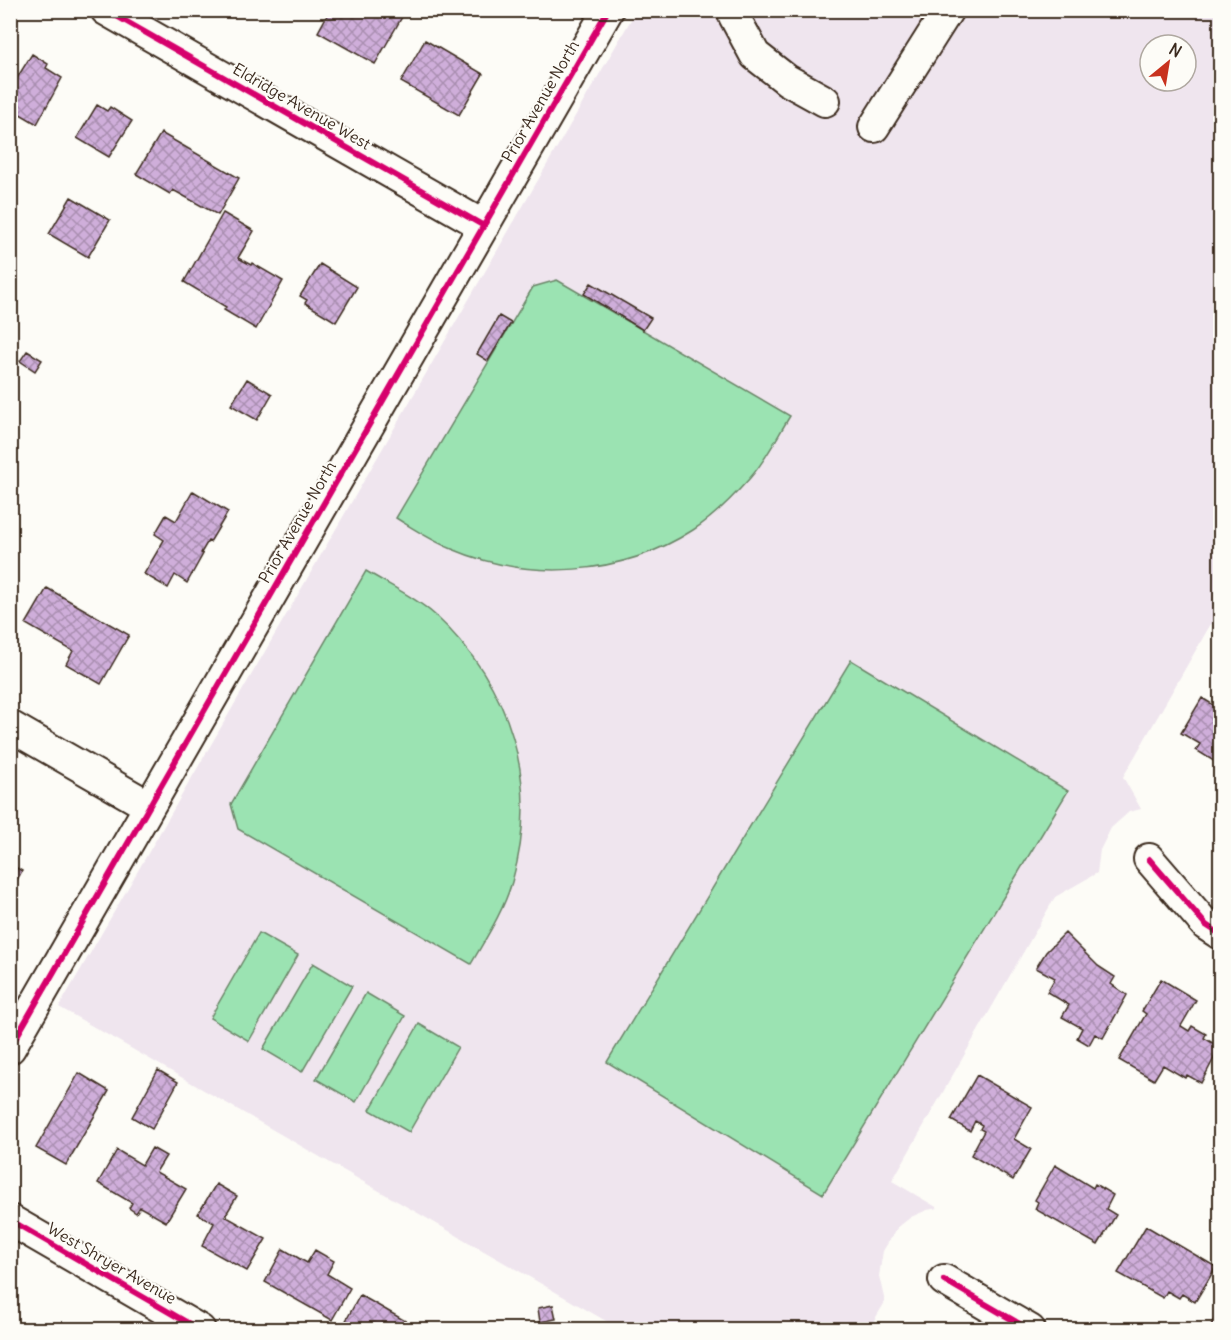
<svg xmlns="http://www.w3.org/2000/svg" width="1231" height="1340" viewBox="0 0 1231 1340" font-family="Delius,sans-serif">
	<defs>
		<pattern id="building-cross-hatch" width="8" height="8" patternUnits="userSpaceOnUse" patternTransform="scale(1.5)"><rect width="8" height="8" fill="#cfaeda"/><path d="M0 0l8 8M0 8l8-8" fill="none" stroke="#a98eb0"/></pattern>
	</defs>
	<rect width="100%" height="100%" fill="#fdfcf7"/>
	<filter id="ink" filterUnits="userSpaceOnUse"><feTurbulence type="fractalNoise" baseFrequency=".0167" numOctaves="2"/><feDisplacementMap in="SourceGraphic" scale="12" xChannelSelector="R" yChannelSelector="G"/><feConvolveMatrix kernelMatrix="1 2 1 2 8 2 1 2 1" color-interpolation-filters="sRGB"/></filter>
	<g filter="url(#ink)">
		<path fill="#efe5ee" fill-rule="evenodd" d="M 636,11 L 1220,11 L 1220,608 L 1123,777 L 1141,809 L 1129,812 L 1111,828 L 1100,850 L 1097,873 L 1055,897 L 892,1181 L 938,1208 L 927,1210 L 911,1217 L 897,1228 L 883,1251 L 879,1276 L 885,1302 L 869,1329 L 620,1329 L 59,1007 ZM 1150,45 L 1186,45 L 1186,81 L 1150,81 Z"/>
		<path fill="#9be3b2" stroke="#6b8668" stroke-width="1.5" d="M 557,280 L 790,416 C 777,437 766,460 750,478 C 734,496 714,517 693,530 C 622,576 529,582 452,549 C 432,541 414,529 396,518 L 533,287 Z
			M 366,571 C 389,585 415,597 435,615 C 511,685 541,783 512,882 C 503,912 486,938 471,964 L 238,829 L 231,804 Z
			M 851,660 L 1068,791 L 823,1194 L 607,1062 Z
			M 259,933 L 298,955 L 249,1041 L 210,1018 Z
			M 313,963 L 352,986 L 302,1072 L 263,1049 Z
			M 366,993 L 405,1016 L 356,1102 L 316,1079 Z
			M 419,1024 L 458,1047 L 409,1132 L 370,1110 Z"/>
		<path fill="url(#building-cross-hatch)" stroke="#3b2a1e" stroke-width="1.5" d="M 330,10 L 406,10 L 375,64 L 318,32 Z
			M 425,40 L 483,74 L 459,115 L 401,82 Z
			M 32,54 L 48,64 L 46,68 L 62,78 L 37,124 L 10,108 L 10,89 Z
			M 97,105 L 107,111 L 110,107 L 132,121 L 109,157 L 77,138 Z
			M 161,133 L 239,178 L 218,215 L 173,190 L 170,194 L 136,174 Z
			M 71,197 L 110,220 L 88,257 L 49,234 Z
			M 223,213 L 254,231 L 238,258 L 251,265 L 252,263 L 283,281 L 256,329 L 224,310 L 226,307 L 184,282 Z
			M 320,264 L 357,287 L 336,322 L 305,303 L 307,300 L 300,296 Z
			M 591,283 L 651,318 L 643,330 L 584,294 Z
			M 499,316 L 511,323 L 488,361 L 477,354 Z
			M 27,351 L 42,360 L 35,371 L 20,361 Z
			M 247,379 L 272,394 L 257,420 L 231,405 Z
			M 193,491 L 228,512 L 210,542 L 208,541 L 201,553 L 203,554 L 187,583 L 175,575 L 168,588 L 144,574 L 164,540 L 155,534 L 166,515 L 176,521 Z
			M 47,588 L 129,635 L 101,684 L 66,664 L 73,651 L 26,624 Z
			M 1202,698 L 1220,709 L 1220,765 L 1196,750 L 1200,744 L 1181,733 Z
			M 10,864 L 22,871 L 10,892 Z
			M 1065,933 L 1098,966 L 1115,977 L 1111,984 L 1127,995 L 1103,1038 L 1095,1034 L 1089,1045 L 1077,1038 L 1082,1028 L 1062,1017 L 1069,1005 L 1047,992 L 1055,978 L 1036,968 L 1046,952 Z
			M 1161,979 L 1196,1000 L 1181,1026 L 1189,1031 L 1192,1026 L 1206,1034 L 1204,1038 L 1220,1047 L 1201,1083 L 1187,1075 L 1185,1078 L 1163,1065 L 1154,1080 L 1119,1060 L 1146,1014 L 1142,1011 Z
			M 158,1070 L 178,1082 L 152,1129 L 132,1117 Z
			M 79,1073 L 109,1091 L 66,1165 L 36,1148 Z
			M 977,1075 L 1032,1107 L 1014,1139 L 1031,1149 L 1013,1180 L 971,1155 L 984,1131 L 980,1129 L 982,1125 L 975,1121 L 970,1131 L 951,1120 Z
			M 152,1148 L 166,1156 L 156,1172 L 186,1189 L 166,1222 L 140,1207 L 136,1213 L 129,1208 L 132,1203 L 98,1183 L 117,1150 L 142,1165 Z
			M 1055,1165 L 1093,1188 L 1095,1184 L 1113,1195 L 1106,1209 L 1116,1215 L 1098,1245 L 1035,1209 L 1038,1202 L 1035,1200 Z
			M 216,1184 L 237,1196 L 225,1216 L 266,1239 L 247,1271 L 202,1246 L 214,1223 L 198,1214 Z
			M 1146,1226 L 1216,1267 L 1195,1302 L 1182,1294 L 1179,1298 L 1167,1291 L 1163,1298 L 1118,1273 Z
			M 283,1249 L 307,1263 L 315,1250 L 334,1261 L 327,1274 L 350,1288 L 332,1320 L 265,1282 Z
			M 360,1295 L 421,1330 L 348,1330 L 343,1326 Z
			M 553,1305 L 556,1319 L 540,1322 L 538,1308 Z
			M 1220,1309 L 1220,1330 L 1219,1330 L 1211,1325 Z
			M 44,1324 L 54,1330 L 41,1330 Z"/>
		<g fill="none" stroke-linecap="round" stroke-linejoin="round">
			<g stroke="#3b2a1e" stroke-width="34">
				<path id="minor" d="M 106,10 L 484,226
					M 734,10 L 734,16 L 755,55 L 787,80 L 825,101
					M 874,127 L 948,10
					M 10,726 L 149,806
					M 1149,859 L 1206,925 L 1220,934
					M 10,1048 L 608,10
					M 10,1220 L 200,1330
					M 944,1280 L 1030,1330"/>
			</g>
			<use href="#minor" stroke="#fdfcf7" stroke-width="30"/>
			<g stroke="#fdfcf7" stroke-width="10">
				<path id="cycleway" d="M 106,10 L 484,226
					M 1149,859 L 1206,925 L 1220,934
					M 10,1048 L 608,10
					M 10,1220 L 200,1330
					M 944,1280 L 1030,1330"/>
			</g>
			<use href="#cycleway" stroke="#d6006c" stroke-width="6"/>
		</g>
	</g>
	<g text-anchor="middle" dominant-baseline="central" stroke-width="4.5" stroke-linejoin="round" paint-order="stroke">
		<g font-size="16" fill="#3b2a1e" stroke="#fdfcf7">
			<text transform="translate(540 101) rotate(-60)">Prior Avenue North</text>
			<text transform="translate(302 106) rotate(30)">Eldridge Avenue West</text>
			<text transform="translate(297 522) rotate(-60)">Prior Avenue North</text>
			<text transform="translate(112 1263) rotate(30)">West Shryer Avenue</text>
		</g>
	</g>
	<rect width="1231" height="1340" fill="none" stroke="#fdfcf7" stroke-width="36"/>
	<rect x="18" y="18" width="1195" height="1304" fill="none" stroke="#3b2a1e" stroke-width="2" filter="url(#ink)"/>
	<g transform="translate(1168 63) rotate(30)"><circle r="28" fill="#fdfcf7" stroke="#afa8a0" stroke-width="1.5"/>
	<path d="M0-4.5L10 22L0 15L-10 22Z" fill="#c8321e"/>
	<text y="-9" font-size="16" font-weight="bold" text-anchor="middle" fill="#3b2a1e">N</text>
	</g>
</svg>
